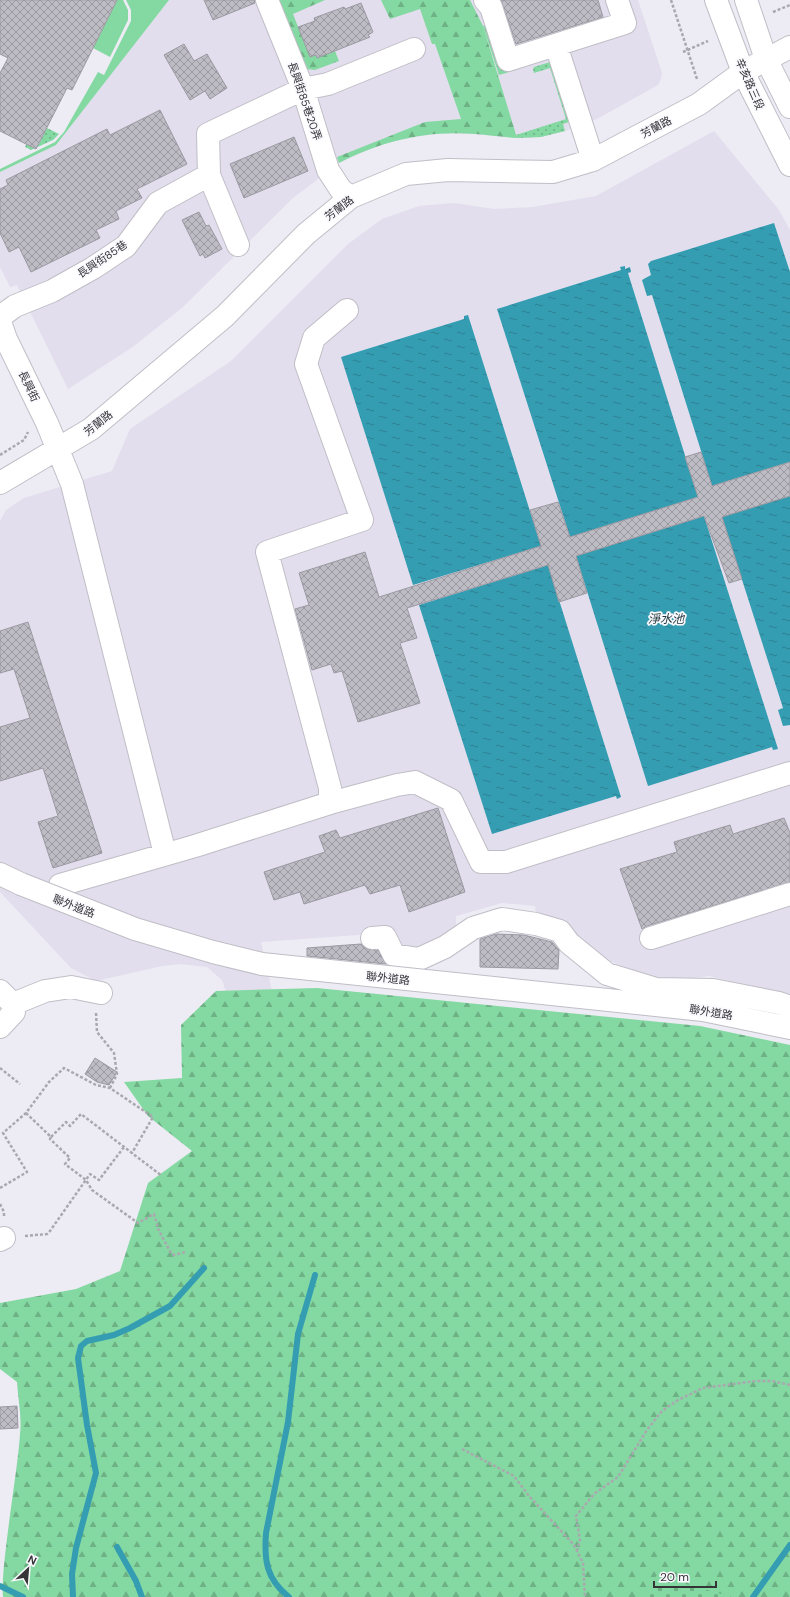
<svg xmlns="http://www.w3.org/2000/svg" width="790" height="1597" viewBox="0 0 790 1597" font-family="'DM Sans','Noto Sans TC',sans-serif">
	<defs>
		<pattern id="forest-firs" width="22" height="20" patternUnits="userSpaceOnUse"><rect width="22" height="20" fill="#84d9a2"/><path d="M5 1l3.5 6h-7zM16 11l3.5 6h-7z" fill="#6db185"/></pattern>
		<pattern id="cemetery-stones" width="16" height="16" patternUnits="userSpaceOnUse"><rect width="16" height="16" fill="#84d9a2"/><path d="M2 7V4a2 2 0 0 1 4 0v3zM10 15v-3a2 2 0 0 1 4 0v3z" fill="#6db185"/></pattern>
		<pattern id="park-dots" width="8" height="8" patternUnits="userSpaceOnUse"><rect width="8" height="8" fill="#84d9a2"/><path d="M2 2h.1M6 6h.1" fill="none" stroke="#6db185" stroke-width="1.8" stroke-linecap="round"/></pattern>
		<pattern id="water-ripples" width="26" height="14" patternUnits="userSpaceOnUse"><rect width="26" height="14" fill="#349db2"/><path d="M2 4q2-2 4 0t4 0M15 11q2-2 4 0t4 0" fill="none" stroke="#2d8192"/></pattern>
		<pattern id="building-cross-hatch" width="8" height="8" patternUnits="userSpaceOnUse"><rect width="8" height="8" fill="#bdbbc3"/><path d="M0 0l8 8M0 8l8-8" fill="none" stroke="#9a999f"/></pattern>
	</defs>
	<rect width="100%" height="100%" fill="#edebf4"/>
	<path fill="#e2deed" d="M 169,0 L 638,0 L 662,73 L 661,79 L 658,85 L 597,119 L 565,131 L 541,137 L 519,138 L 474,134 L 438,133 L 383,143 L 339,163 L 293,198 L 183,307 L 134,346 L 68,389 L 17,285 L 10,287 L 0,267 L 0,172 L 56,145 Z
		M 714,131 L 779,210 L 790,230 L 790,1001 L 763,989 L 709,976 L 658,982 L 592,953 L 536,913 L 535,906 L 502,903 L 456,916 L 456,931 L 428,944 L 400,950 L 385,933 L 261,942 L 272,991 L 227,995 L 222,980 L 207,967 L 180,964 L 162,966 L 96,981 L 71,968 L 0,892 L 0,521 L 6,510 L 24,498 L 112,471 L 130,429 L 231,361 L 348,244 L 382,219 L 419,206 L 454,203 L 494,209 L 533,207 L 596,196 Z"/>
	<path fill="#84d9a2" d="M 117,0 L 123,0 L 128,10 L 128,20 L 110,57 L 93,48 Z
		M 126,0 L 169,0 L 56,145 L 0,172 L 0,169 L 55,142 L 64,132 L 98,72 L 104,75 L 131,21 L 131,10 Z"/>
	<path fill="url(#forest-firs)" d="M 271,0 L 325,0 L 293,14 L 310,57 L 316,55 L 317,58 L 323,56 L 326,50 L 328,54 L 335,51 L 339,61 L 315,70 L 306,69 Z
		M 381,0 L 470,0 L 483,26 L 517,138 C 503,137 489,135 475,134 C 427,130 381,141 339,163 L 337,157 L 425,122 L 461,119 L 435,44 L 432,44 L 420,9 L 390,19 Z
		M 317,988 L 700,1026 L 790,1045 L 790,1597 L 3,1597 C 0,1569 18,1470 20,1434 C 22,1417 18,1399 17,1382 L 0,1369 L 0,1303 L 76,1289 L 120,1271 L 148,1183 L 192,1151 L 148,1116 L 124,1082 L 182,1078 L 181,1025 L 216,991 Z"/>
	<path fill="url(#cemetery-stones)" d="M 656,1576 L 657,1576 L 732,1597 L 648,1597 Z"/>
	<path fill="url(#park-dots)" d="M 488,24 L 515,67 L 516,70 L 499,75 L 483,26 Z
		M 550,62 L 569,122 L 563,124 L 565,131 L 541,137 L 517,138 L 516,135 L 566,119 L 550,68 L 534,73 L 533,69 L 534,67 Z
		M 47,128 L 59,134 L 53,140 L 31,150 L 25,147 L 29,139 L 39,144 Z"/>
	<path fill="url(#water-ripples)" d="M 774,223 L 790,272 L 790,462 L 724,482 L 713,489 L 652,295 L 647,296 L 642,280 L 651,275 L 648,264 L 651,261 Z
		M 625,266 L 625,269 L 630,267 L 631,272 L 628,273 L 698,497 L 570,537 L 497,309 L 621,270 L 620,267 Z
		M 468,315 L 541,546 L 413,585 L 341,357 L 464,319 L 464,316 Z
		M 790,496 L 790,725 L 783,726 L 778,710 L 783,708 L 721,514 Z
		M 704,516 L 778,749 L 773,750 L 772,747 L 648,786 L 576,556 Z
		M 548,565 L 621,797 L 617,799 L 616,796 L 492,834 L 419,605 Z"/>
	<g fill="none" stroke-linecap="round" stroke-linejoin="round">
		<path stroke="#349db2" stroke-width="6" d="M 117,1547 L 136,1581 L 142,1597
			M 0,1586 L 23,1597
			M 73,1597 L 72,1574 L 76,1548 L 96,1473 L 87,1425 L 78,1358 L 81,1346 L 87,1341 L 114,1335 L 130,1328 L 170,1306 L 204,1268
			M 289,1597 C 266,1579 264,1560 266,1533 L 288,1422 L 298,1334 L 315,1275
			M 753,1597 L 790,1545"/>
	</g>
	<path fill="url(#building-cross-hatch)" stroke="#9b99a1" d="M 0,0 L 117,0 L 72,90 L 67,88 L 36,149 L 0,131 L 0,73 L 8,58 L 0,54 Z
		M 204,0 L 255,0 L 255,3 L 213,20 Z
		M 501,0 L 598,0 L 603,17 L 516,44 Z
		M 361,3 L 373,32 L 368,35 L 370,37 L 317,58 L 316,55 L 310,57 L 298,27 L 315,21 L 314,18 L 344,7 L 345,9 Z
		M 184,44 L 194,61 L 207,54 L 227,88 L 210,99 L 205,91 L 190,100 L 164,55 Z
		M 160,110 L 187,164 L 137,189 L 142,198 L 116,211 L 119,219 L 96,230 L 100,238 L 31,272 L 19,247 L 9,252 L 0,233 L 0,189 L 8,185 L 6,180 L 107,129 L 110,135 Z
		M 294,137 L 308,171 L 244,198 L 230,164 Z
		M 199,212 L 206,226 L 209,225 L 222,249 L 205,258 L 203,254 L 200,256 L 182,220 Z
		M 701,452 L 712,486 L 790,462 L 790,496 L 722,517 L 742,579 L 729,583 L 704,516 L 576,556 L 587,593 L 559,602 L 548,565 L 407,608 L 417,638 L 400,643 L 420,703 L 358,722 L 342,671 L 334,673 L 331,664 L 312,670 L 295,609 L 309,605 L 299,573 L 365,552 L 379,597 L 541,546 L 530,510 L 558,502 L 570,537 L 698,497 L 685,457 Z
		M 28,622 L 102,853 L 53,868 L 38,822 L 58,816 L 43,768 L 0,781 L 0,727 L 30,718 L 14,669 L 0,673 L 0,631 Z
		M 438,808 L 465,892 L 409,912 L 400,885 L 370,894 L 365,885 L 304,904 L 300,892 L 274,900 L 264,872 L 325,852 L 319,836 L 336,830 L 340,838 Z
		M 784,818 L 790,833 L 790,882 L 647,926 L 642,929 L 620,869 L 677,852 L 674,842 L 730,825 L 733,834 Z
		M 496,934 L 524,935 L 552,942 L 559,950 L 558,969 L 480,967 L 480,939 Z
		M 361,944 L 367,949 L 378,950 L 386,964 L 307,956 L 307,948 Z
		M 95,1058 L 117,1072 L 109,1085 L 97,1082 L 85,1074 Z
		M 17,1406 L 18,1428 L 0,1429 L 0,1407 Z"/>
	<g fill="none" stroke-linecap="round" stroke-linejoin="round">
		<g stroke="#c0bec6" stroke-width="24">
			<path id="minor" d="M 267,0 L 303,89 L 328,170 L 341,190 L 351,197
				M 485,0 L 491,7 L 508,60 L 625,23 L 617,0
				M 556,45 L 593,160
				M 209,175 L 238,245
				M 0,317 L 15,306 L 52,291 L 93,268 L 126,246 L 158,203 L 209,175 L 208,134 L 303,89 L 328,84 L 414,49
				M 0,322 L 6,339 L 47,423 L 72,484 L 165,854
				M 0,483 L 91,429 L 225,316 L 306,234 L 351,197 L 406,174 L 448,170 L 553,172 L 593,160 L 699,104 L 743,72 L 790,47
				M 330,803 L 330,788 L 267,552 L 362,520 L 306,364 L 314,338 L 347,310
				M 0,874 L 21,884
				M 60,885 L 195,846 L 330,803 L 397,785 L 415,782 L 451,800 L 481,862 L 506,862 L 790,773
				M 372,938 L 385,937 L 394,955 L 419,959 L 445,947 L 473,928 L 502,919 L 536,924 L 560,931 L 569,943 L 607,974 L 656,989 L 713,990 L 779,1003 L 790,1007
				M 651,938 L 790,894
				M 503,989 L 703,1010 L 790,1028
				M 0,991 L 13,1004 L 14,1012 L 0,1027
				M 13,1004 L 45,991 L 71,987 L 101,993
				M 0,1240 L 4,1238"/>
		</g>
		<g stroke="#c0bec6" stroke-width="24">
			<path id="major" d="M 716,0 L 743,72 L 790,165
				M 746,0 L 766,59"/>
		</g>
		<g stroke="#c0bec6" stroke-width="24">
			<path id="highway" d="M 766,59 L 790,107"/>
		</g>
		<path stroke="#aaa8af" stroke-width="2.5" stroke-dasharray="3 2" stroke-linecap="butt" d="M 671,0 L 697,79
			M 773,12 L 790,5
			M 683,52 L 708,41
			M 0,455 L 24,440 L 28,432
			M 96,1013 L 97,1032 L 114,1053 L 117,1074 L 110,1088
			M 0,1068 L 20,1084
			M 26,1113 L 51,1137 L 50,1139 L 70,1158 L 65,1164 L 86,1180 L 92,1190 L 138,1223 L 154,1214 L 159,1231 L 171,1253 L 174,1255 L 186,1252
			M 51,1137 L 66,1122 L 70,1126 L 81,1114 L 162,1176
			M 0,1188 L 27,1172 L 3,1133 L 26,1113 L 49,1082 L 64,1068 L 96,1085 L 110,1088 L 153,1117 L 132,1153
			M 0,1204 L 4,1212 L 4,1217
			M 25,1236 L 47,1234 L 50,1231 L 90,1174 L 99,1180 L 124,1147
			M 462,1449 L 514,1476 L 529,1496 L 574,1545 L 583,1563 L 585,1597
			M 577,1551 L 580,1540 L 576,1516 L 594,1494 L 618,1477 L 647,1430 L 662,1411 L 678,1400 L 703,1388 L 756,1381 L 772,1381 L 790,1385"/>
		<use href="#minor" stroke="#fff" stroke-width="22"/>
		<use href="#major" stroke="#fff" stroke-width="22"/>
		<use href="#highway" stroke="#fff" stroke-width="22"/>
		<g stroke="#c0bec6" stroke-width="24" stroke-linecap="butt">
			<path id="minor-bridge" d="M 21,884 L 135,929 L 213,952 L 262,964 L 503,989"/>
		</g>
		<use href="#minor-bridge" stroke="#fff" stroke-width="22"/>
	</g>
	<g text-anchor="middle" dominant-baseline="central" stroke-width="3.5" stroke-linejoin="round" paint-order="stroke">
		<g font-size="11" fill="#343336" stroke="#faf9fe">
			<text transform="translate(750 84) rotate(66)">辛亥路三段</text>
			<text transform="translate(305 101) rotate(71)">長興街85巷20弄</text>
			<text transform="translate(656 127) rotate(-28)">芳蘭路</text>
			<text transform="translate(339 208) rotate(-37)">芳蘭路</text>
			<text transform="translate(102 259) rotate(-34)">長興街85巷</text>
			<text transform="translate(29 386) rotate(64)">長興街</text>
			<text transform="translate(98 423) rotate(-38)">芳蘭路</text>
			<text transform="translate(74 906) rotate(21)">聯外道路</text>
			<text transform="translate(388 978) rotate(6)">聯外道路</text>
			<text transform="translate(711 1012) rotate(9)">聯外道路</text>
		</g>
		<g font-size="12" font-style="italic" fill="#21383e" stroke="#faf9fe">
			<text x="666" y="619">淨水池</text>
		</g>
	</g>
	<g transform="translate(28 1569) rotate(26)" stroke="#faf9fe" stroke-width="3" paint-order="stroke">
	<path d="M0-3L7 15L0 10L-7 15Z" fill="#343336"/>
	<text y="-6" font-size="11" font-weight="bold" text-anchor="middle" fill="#343336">N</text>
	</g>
	<path d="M654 1581v6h62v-6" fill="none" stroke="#343336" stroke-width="2"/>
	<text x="660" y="1581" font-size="12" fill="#343336" stroke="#faf9fe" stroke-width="3" paint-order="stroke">20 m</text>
</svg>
